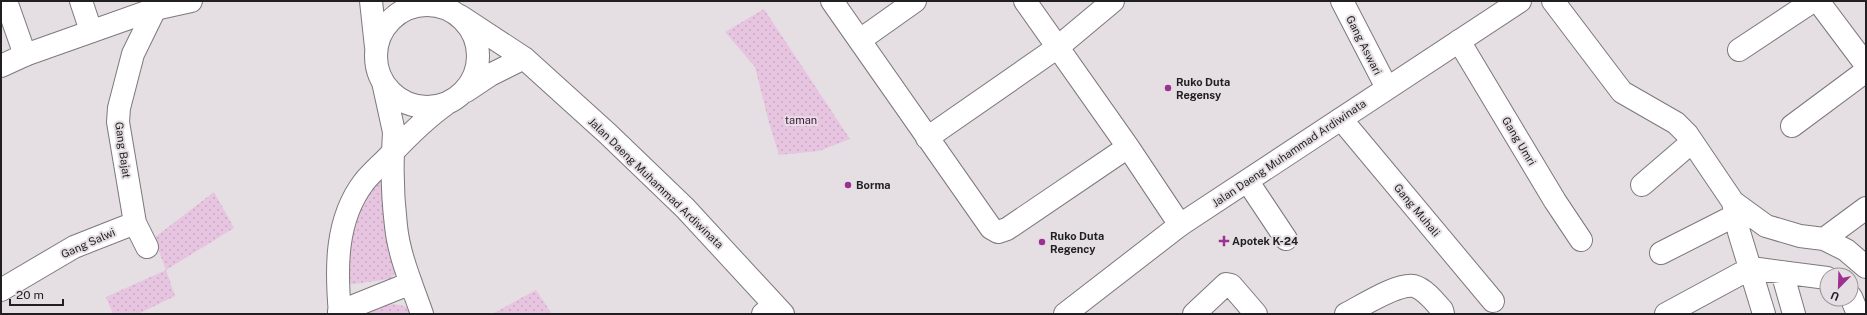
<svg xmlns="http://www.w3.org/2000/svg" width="1867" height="315" viewBox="0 0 1867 315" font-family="'Public Sans',sans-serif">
	<defs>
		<pattern id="grass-dots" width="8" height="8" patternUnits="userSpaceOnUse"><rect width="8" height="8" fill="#e7c5e0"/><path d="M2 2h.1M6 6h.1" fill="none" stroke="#c6a9c0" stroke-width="1.8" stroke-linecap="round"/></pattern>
	</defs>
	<rect width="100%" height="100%" fill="#e5dfe4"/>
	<path fill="url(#grass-dots)" d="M 764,9 L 850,139 L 819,151 L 779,155 L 769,123 L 755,67 L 725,32 Z
		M 371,173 L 388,185 L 401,266 L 390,279 L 339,286 L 340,243 Z
		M 214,192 L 234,228 L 166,270 L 175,296 L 138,314 L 113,314 L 106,297 L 166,270 L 154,238 Z
		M 536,290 L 552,314 L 492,314 Z
		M 392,304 C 400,305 411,306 415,314 L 359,314 L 374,308 Z"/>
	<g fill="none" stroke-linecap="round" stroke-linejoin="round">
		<g stroke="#7d787c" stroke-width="24">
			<path id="minor" d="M 6,1 L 25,55
				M 81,1 L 91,31
				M 832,1 L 991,228 L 998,232 L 1007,229 L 1128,147
				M 1025,1 L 1128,147 L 1180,225
				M 1342,1 L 1387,88
				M 1553,1 L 1622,92 L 1676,123 L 1687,134 L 1733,202 L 1766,226 L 1800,236 L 1824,239 L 1846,250 L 1866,267
				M 1818,1 L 1866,65
				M 860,40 L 915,1
				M 1459,41 L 1555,201 L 1581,240
				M 1739,50 L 1813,1
				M 1341,119 L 1493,301
				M 1792,126 L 1866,71
				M 927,138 L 1058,47 L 1113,1
				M 393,152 C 392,176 393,201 396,226 C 399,256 412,285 422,314
				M 1248,182 L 1286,239
				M 1642,185 L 1692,142
				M 1733,202 L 1739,232 L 1764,314
				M 1824,239 L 1866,208
				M 147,247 L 135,223 L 118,122 L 119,108 L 133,54 L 155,9 L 155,1
				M 1661,253 L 1736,215
				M 1782,272 L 1794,314
				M 1,290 L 74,247 L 135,223
				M 1851,297 L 1858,314
				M 339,312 L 411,283
				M 763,314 L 774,305
				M 1194,314 L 1226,284 L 1231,285 L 1256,314
				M 1346,314 C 1362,306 1397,283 1414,286 C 1425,289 1435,302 1442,310 L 1443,314
				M 1666,314 L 1751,268 L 1827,278"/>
		</g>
		<g stroke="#7d787c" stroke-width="24">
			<path id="major" d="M 371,1 L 376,47
				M376 56a51 51 0 1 1 102 0a51 51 0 1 1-102 0Z
				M 460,16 L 524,58 L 608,134 L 685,208 L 783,314
				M 1,66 L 25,55 L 155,9 L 191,1
				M 383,82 L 394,132 L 393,152
				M 466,91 L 490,75 L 524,58
				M 340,314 C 336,269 335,220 364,182 C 372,172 383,163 392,153 C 409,135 425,119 446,104
				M 1065,314 L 1180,225 L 1520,1"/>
		</g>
		<use href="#minor" stroke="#fff" stroke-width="22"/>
		<use href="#major" stroke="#fff" stroke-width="22"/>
	</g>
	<g fill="#9d3192" stroke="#e5dfe4" stroke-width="1.5">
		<circle cx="1168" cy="88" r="4"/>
		<circle cx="848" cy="185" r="4"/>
		<path d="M1222 235h4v4h4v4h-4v4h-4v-4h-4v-4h4z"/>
		<circle cx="1042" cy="242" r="4"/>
	</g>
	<g text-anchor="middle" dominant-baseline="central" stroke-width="4" stroke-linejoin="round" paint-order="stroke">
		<g font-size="11" fill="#211f21" stroke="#e5dfe4">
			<text transform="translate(1364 45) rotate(63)">Gang Aswari</text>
			<text transform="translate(1519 141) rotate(59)">Gang Umri</text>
			<text transform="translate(123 150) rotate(82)">Gang Bajat</text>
			<text transform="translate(1289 153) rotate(-34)">Jalan Daeng Muhammad Ardiwinata</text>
			<text transform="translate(656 183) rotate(44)">Jalan Daeng Muhammad Ardiwinata</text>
			<text transform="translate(1417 210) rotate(50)">Gang Muhali</text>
			<text transform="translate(88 243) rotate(-24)">Gang Salwi</text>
		</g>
		<g font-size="11" font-weight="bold" fill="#211f21" stroke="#e5dfe4" text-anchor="start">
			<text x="1176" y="82">Ruko Duta<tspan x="1176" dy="13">Regensy</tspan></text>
			<text x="856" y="185">Borma</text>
			<text x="1050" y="236">Ruko Duta<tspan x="1050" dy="13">Regency</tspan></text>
			<text x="1232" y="241">Apotek K-24</text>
		</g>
		<g font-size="11" fill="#481142" stroke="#e5dfe4">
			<text x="801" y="120">taman</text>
		</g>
	</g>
	<rect width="1867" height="315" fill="none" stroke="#211f21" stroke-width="4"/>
	<g transform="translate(1839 287) rotate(203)"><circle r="19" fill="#e5dfe4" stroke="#979296"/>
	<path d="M0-3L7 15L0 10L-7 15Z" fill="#9d3192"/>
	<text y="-6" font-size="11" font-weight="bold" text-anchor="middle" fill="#211f21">U</text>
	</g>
	<path d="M10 299v6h53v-6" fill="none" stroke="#211f21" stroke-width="2"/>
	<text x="16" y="299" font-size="12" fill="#211f21" stroke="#e5dfe4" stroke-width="3" paint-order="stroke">20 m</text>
</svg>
